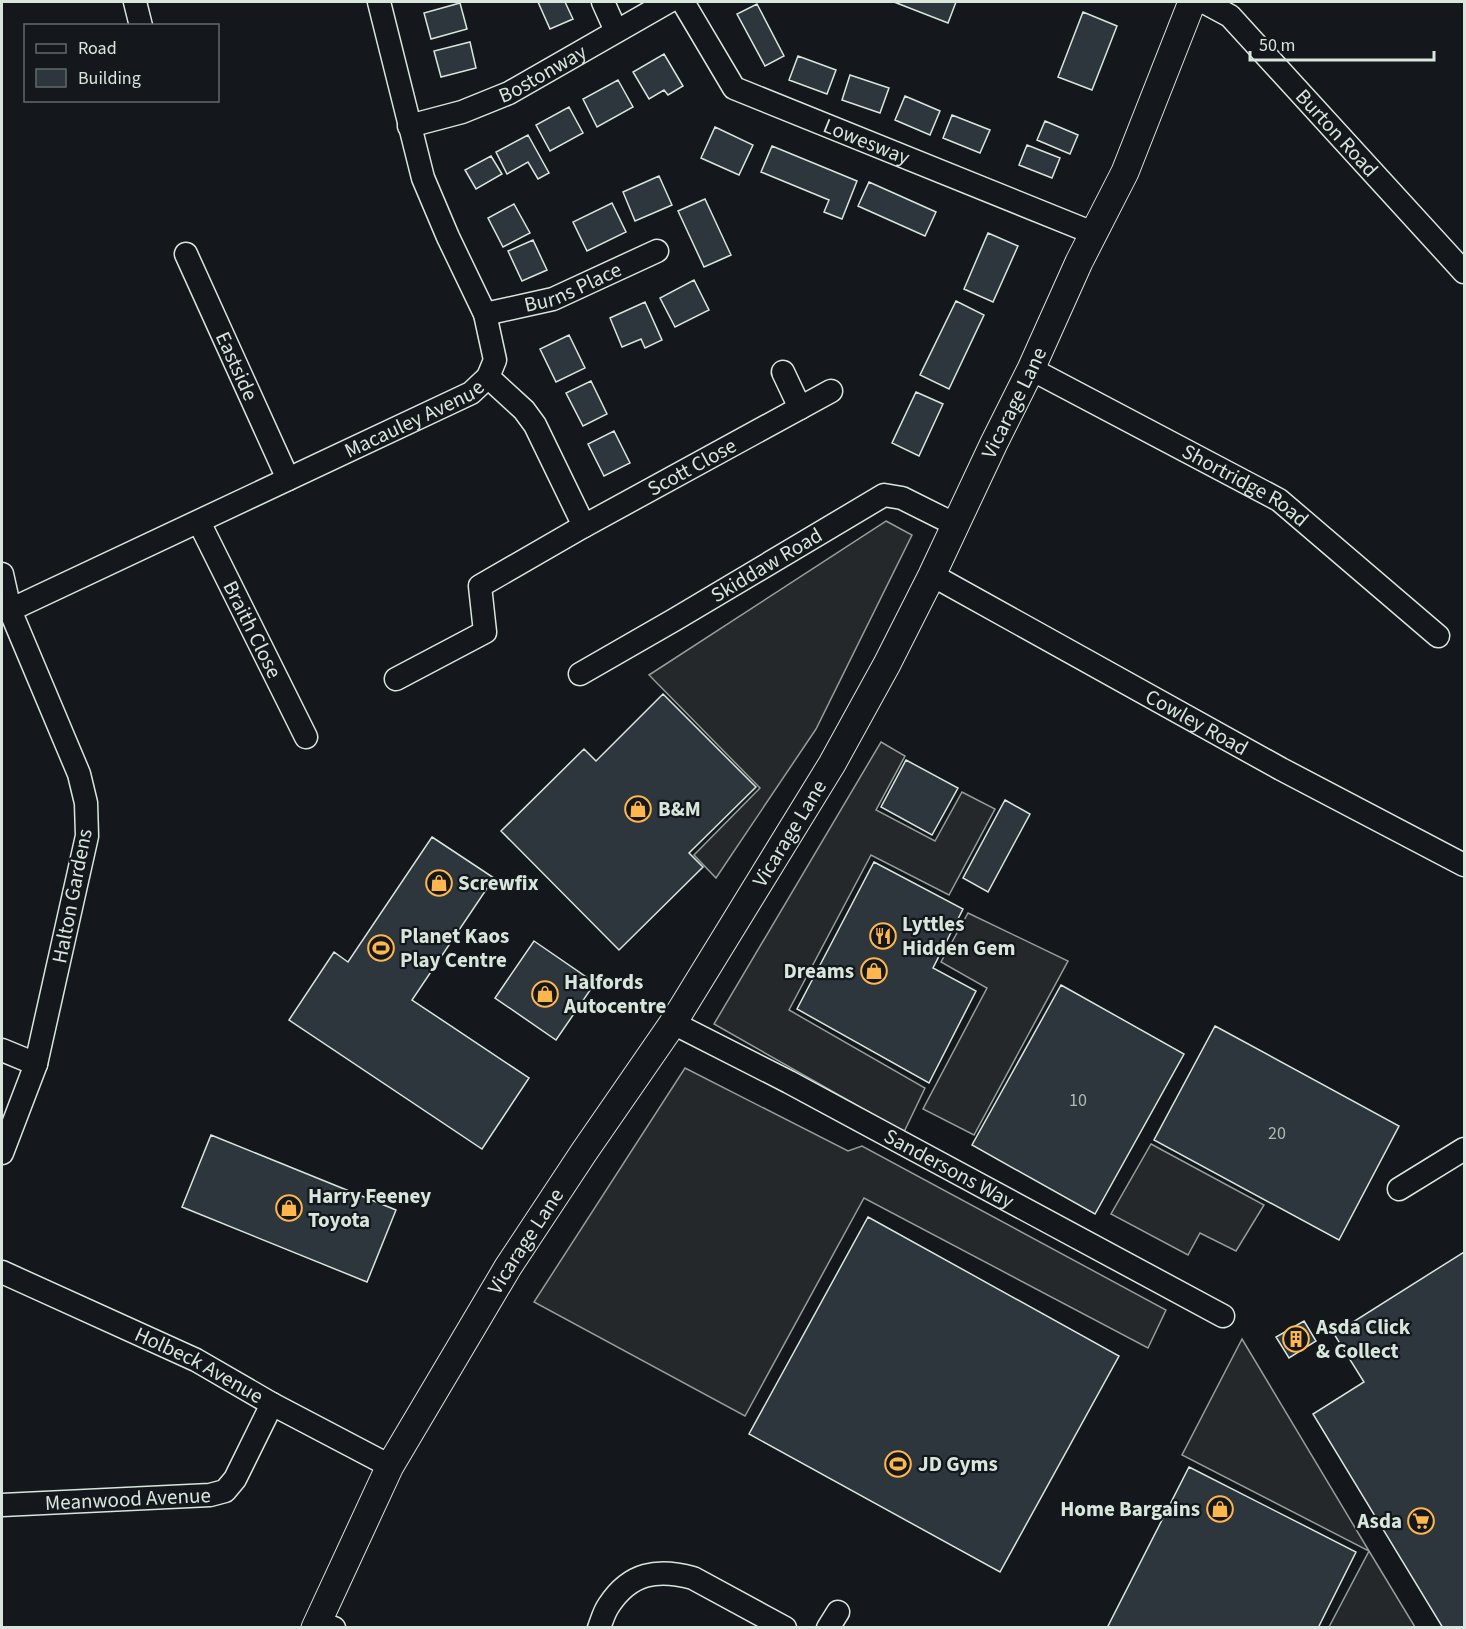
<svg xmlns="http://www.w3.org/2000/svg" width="1466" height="1629" viewBox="0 0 1466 1629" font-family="'Source Sans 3',sans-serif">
	<rect width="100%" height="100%" fill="#14181c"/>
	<path fill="#24282b" stroke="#939e99" stroke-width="1.5" d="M 886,521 L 912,535 L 816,729 L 716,878 L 694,855 L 760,788 L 649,675 Z
		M 881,742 L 905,756 L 876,810 L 935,841 L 962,792 L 995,809 L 949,895 L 871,855 L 789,1010 L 925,1088 L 904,1132 L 714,1024 Z
		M 968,913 L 1068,961 L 974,1135 L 923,1109 L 987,988 L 941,962 Z
		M 685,1068 L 848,1151 L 862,1146 L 1166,1310 L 1148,1348 L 864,1198 L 745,1416 L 534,1302 Z
		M 1151,1144 L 1264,1205 L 1236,1251 L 1200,1233 L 1188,1255 L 1111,1214 Z
		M 1242,1339 L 1369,1551 L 1415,1627 L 1329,1627 L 1369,1551 L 1182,1455 Z"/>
	<path fill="#2c363c" stroke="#d8e6dc" stroke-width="1.5" d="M 538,2 L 565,2 L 573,19 L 550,29 Z
		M 894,2 L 956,2 L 948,23 Z
		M 460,3 L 467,29 L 431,39 L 424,13 Z
		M 757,4 L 784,56 L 765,66 L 737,14 Z
		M 1083,12 L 1117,26 L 1092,90 L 1058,77 Z
		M 470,42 L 476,68 L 441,77 L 434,51 Z
		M 664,54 L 683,86 L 668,95 L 664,90 L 649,99 L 633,72 Z
		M 798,56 L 836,70 L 827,94 L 789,80 Z
		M 850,75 L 889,88 L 880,113 L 842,100 Z
		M 618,80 L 633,107 L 597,127 L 583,99 Z
		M 905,96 L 940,111 L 930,135 L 895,120 Z
		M 569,107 L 583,133 L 550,151 L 536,125 Z
		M 952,115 L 990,130 L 980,153 L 943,138 Z
		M 1045,121 L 1078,135 L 1070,154 L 1037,140 Z
		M 715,127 L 753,145 L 739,175 L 701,158 Z
		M 528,135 L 549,173 L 538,179 L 528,162 L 507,174 L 496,152 Z
		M 1027,145 L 1060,158 L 1052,178 L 1019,165 Z
		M 772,146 L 857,181 L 842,219 L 824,212 L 829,200 L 761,172 Z
		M 491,156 L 502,174 L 476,189 L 465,170 Z
		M 659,176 L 672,205 L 635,221 L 623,192 Z
		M 869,182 L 936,212 L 925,236 L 858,206 Z
		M 705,199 L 731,255 L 704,267 L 678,211 Z
		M 612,203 L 626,232 L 587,251 L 573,222 Z
		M 514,204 L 530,233 L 503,247 L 488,218 Z
		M 988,233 L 1018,246 L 993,302 L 964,289 Z
		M 533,240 L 547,270 L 522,281 L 508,251 Z
		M 694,280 L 709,310 L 675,327 L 660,298 Z
		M 956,301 L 984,315 L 949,389 L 920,375 Z
		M 645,302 L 662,340 L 645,348 L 641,339 L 622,347 L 610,318 Z
		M 569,335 L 585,368 L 556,382 L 540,349 Z
		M 591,381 L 607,414 L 583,426 L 566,393 Z
		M 916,392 L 943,404 L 919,456 L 892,443 Z
		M 614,431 L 630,463 L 604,476 L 588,444 Z
		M 663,694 L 756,787 L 689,853 L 703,867 L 619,950 L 501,831 L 584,749 L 596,761 Z
		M 906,760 L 958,788 L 932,835 L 881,807 Z
		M 1005,800 L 1030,814 L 988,892 L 963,878 Z
		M 432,837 L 494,878 L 412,1000 L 529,1078 L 482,1149 L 289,1020 L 334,952 L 348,962 Z
		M 874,862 L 963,909 L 933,968 L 976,991 L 929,1083 L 797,1009 Z
		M 534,941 L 595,983 L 556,1040 L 495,998 Z
		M 1061,985 L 1184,1054 L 1095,1214 L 972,1145 Z
		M 1215,1026 L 1399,1126 L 1339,1240 L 1154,1140 Z
		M 211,1135 L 396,1210 L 367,1282 L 182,1207 Z
		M 868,1217 L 1119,1356 L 1000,1572 L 749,1434 Z
		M 1464,1252 L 1464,1628 L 1443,1628 L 1313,1414 L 1364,1382 L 1334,1334 Z
		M 1304,1321 L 1316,1341 L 1289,1358 L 1276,1337 Z
		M 1189,1467 L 1356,1552 L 1318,1628 L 1107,1628 Z"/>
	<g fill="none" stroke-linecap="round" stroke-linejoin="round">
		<g stroke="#d8e6dc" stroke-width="25">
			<g id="minor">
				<path d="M 135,2 L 141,26"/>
				<path d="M 603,2 L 616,31"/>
				<path id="s1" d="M 683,2 L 734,88 L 1093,233"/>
				<path id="s2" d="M 1204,2 L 1230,16 L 1464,272"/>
				<path id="s3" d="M 409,126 L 462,112 L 509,93 L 668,2"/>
				<path id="s4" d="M 186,254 L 288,479"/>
				<path id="s5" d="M 485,314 L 553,299 L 657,251"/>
				<path id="s6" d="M 1031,369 L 1279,500 L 1438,636"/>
				<path d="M 783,372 L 800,408"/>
				<path d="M 488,377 L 524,410 L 535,425 L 584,526"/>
				<path id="s7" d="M 199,522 L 306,737"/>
				<path d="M 2,574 L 10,610 L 79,774 L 86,803 L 87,836 L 36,1064 L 2,1153"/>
				<path id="s8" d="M 932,575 L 1281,769 L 1464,865"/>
				<path id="s9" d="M 10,610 L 471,393 L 488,377 L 495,360 L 485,314 L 448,237 L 423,178 L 379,2"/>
				<path id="s10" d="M 580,674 L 674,620 L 884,495 L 902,498 L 956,525"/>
				<path id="s11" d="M 396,679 L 485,632 L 480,586 L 584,526 L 831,391"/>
				<path id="s12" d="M 673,1023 L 789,1082 L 1223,1316"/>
				<path d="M 2,1050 L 36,1064"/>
				<path d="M 1399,1189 L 1464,1149"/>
				<path id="s13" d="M 2,1272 L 196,1360 L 272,1404 L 390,1466"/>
				<path id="s14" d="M 2,1505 L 210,1495 L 225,1491 L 235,1479 L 272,1404"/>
				<path d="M 317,1622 L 334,1628"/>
				<path d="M 599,1628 C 602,1620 604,1612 609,1605 C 630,1573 657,1568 693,1578 L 785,1628"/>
				<path d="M 828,1628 L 838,1612"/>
			</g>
		</g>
		<g stroke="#d8e6dc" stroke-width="29">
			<g id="tertiary">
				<path id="s15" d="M 315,1628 L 390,1466 L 508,1267 L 584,1152 L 673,1023 L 832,764 L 887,664 L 932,575 L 994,443 L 1031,369 L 1079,262 L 1125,172 L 1192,2"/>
			</g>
		</g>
		<use href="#minor" stroke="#14181c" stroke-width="22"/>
		<use href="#tertiary" stroke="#14181c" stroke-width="27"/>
	</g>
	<defs>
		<g id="shop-ring" transform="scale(1.35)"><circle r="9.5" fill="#14181c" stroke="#ffb74d" stroke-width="1.5"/><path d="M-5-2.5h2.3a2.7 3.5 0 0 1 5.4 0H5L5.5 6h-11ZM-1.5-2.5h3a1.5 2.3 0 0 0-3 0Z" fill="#ffb74d"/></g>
		<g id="restaurant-ring" transform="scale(1.35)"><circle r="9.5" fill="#14181c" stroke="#ffb74d" stroke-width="1.5"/><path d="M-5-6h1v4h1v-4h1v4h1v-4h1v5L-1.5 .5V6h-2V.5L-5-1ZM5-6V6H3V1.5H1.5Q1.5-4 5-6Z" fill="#ffb74d"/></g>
		<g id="stadium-ring" transform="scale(1.35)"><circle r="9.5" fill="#14181c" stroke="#ffb74d" stroke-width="1.5"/><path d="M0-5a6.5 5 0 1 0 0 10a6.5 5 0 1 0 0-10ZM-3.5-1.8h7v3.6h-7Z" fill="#ffb74d"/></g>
		<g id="building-ring" transform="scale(1.35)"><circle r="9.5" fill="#14181c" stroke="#ffb74d" stroke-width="1.5"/><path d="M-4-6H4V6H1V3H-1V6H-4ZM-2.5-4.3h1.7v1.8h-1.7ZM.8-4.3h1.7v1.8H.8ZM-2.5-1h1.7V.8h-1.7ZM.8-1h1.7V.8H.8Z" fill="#ffb74d"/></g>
		<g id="supermarket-ring" transform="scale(1.35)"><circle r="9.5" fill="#14181c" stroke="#ffb74d" stroke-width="1.5"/><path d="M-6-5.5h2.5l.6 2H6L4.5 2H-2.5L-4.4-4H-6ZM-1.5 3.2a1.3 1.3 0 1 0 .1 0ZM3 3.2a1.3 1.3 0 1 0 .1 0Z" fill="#ffb74d"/></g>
	</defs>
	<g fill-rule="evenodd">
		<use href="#shop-ring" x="638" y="809"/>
		<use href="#shop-ring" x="439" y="883"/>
		<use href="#restaurant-ring" x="883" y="936"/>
		<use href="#stadium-ring" x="381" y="948"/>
		<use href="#shop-ring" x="874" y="971"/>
		<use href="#shop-ring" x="545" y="994"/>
		<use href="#shop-ring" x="289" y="1208"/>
		<use href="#building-ring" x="1296" y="1339"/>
		<use href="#stadium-ring" x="898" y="1464"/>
		<use href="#shop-ring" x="1220" y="1509"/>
		<use href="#supermarket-ring" x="1421" y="1521"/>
	</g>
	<g text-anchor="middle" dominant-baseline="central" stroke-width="4.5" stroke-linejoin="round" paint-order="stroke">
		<g font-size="18" fill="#adbab4">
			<text x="1078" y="1100">10</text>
			<text x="1277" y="1133">20</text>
		</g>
		<g font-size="21" fill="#d8e6dc" stroke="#14181c">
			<text stroke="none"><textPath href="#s3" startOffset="144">Bostonway</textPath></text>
			<text stroke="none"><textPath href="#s2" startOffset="188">Burton Road</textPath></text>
			<text stroke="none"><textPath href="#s1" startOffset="243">Lowesway</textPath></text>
			<text stroke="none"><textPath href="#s5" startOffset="92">Burns Place</textPath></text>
			<text stroke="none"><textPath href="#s4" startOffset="123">Eastside</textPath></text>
			<text stroke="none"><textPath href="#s15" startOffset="1413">Vicarage Lane</textPath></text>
			<text stroke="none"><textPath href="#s9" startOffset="447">Macauley Avenue</textPath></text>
			<text stroke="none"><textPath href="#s11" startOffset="390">Scott Close</textPath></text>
			<text stroke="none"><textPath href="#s6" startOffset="244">Shortridge Road</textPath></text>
			<text stroke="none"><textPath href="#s10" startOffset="216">Skiddaw Road</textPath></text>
			<text stroke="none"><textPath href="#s7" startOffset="120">Braith Close</textPath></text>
			<text stroke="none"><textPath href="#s8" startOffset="303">Cowley Road</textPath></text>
			<text stroke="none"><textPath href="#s15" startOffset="927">Vicarage Lane</textPath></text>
			<text transform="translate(72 896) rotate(-79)">Halton Gardens</text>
			<text stroke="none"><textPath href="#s12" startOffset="312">Sandersons Way</textPath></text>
			<text stroke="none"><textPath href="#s15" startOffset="441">Vicarage Lane</textPath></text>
			<text stroke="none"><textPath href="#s13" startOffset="218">Holbeck Avenue</textPath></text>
			<text stroke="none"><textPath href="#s14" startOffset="126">Meanwood Avenue</textPath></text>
		</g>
		<g font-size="21" font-weight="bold" fill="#d8e6dc" stroke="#14181c" text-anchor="start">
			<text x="658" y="809">B&amp;M</text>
			<text x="458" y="883">Screwfix</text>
			<text x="902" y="924">Lyttles<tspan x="902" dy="24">Hidden Gem</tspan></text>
			<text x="400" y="936">Planet Kaos<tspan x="400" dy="24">Play Centre</tspan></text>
			<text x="854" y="971" text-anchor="end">Dreams</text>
			<text x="564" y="982">Halfords<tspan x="564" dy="24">Autocentre</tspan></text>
			<text x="308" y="1196">Harry Feeney<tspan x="308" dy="24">Toyota</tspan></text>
			<text x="1316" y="1327">Asda Click<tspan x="1316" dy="24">&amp; Collect</tspan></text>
			<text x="918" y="1464">JD Gyms</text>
			<text x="1200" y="1509" text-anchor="end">Home Bargains</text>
			<text x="1402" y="1521" text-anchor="end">Asda</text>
		</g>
	</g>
	<rect width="1466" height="1629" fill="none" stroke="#d8e6dc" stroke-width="6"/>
	<rect x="24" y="24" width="195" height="78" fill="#14181c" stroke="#626a69" stroke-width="1.5"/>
	<rect x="36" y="44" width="30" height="9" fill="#14181c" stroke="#626a69" stroke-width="1.5"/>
	<text x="78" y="54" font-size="18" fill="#d8e6dc">Road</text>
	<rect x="36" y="69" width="30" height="18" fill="#2c363c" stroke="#626a69" stroke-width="1.5"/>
	<text x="78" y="84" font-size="18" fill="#d8e6dc">Building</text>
	<path d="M1250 51v9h184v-9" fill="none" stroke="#d8e6dc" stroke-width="3"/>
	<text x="1259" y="51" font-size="18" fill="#d8e6dc" stroke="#14181c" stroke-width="4.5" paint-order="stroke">50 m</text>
</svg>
